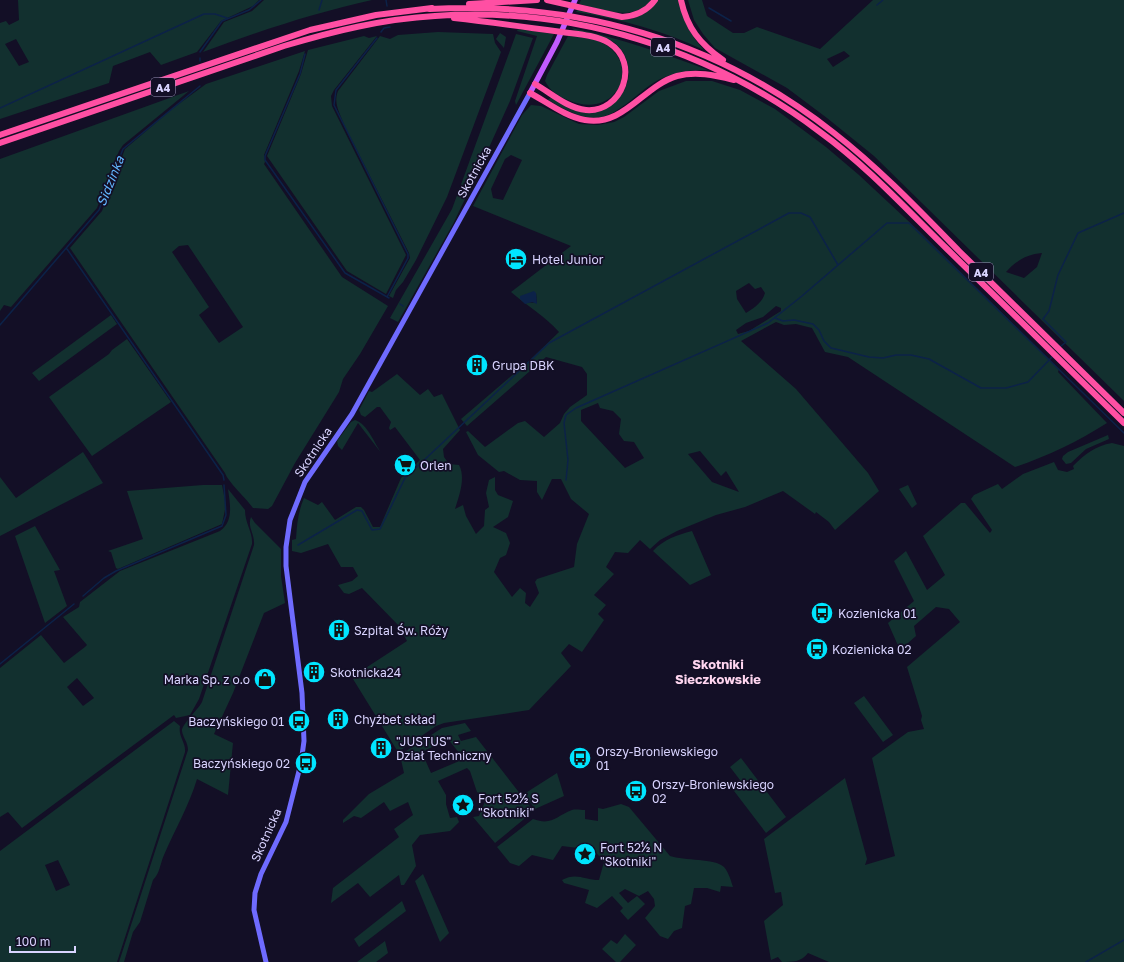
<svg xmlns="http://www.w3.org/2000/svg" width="1124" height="962" viewBox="0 0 1124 962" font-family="'Golos Text',sans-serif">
	<rect width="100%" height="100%" fill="#130f26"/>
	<path fill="#12302f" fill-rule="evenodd" d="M 18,0 L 259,0 L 253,6 L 221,21 L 197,52 L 161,65 L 150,52 L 113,66 L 109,83 L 0,119 L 0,23 L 6,21 L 9,25 L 19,20 ZM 16,39 L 29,62 L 19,66 L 5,44 Z
		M 264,0 L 372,0 C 314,13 259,31 203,52 L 224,22 L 252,11 Z
		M 581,0 L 651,0 C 634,23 602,9 579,4 Z
		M 657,0 L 679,0 C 683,20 690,35 704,50 C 664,31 620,19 576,12 L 578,9 L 632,19 L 645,13 Z
		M 688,0 L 702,0 L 707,16 L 733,33 L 744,33 L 757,27 L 820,49 L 873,0 L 1124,0 L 1124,401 L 874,156 L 827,118 L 787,88 L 715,48 L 703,34 L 694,20 ZM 844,51 L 850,56 L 833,67 L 827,59 ZM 1042,253 L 1037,267 L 1024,278 L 1006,272 C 1016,261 1027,254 1042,253 Z
		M 572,28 C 619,38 663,53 708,70 C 686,69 663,74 646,88 C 606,121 597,129 548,100 L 551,97 C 560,102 572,111 584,112 C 619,116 643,74 619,47 C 608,33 579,36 572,28 Z
		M 518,29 L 554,34 L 516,105 L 515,101 L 537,36 L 517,31 Z
		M 438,32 L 493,34 L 495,43 L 501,52 L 447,197 L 416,260 L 403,282 L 396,290 L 393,298 L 389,296 L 410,258 L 409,253 L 344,125 C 340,113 333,103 338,91 L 380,36 L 390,39 L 398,35 Z
		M 500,33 L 506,37 L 504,48 L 496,39 Z
		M 516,34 L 533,38 L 510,101 L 478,172 L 453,224 L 398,322 L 390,318 L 452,209 Z
		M 364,36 L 369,38 L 377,36 L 334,90 L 331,96 L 332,106 L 406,255 L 386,294 L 347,271 L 267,156 L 301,74 L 308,50 Z
		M 568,36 C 580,37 595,38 606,45 C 641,67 616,121 568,100 C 558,96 550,91 545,81 L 547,75 Z
		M 305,51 L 299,71 L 264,155 L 265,162 L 264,164 L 342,277 L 388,306 L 360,354 L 343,379 L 339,392 L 295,463 L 272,506 L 268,509 L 253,508 C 246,498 228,482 225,473 L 70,248 L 102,211 L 125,149 L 172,109 L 206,84 ZM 188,245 L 243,327 L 219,343 L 199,315 L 209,307 L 172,252 L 179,246 Z
		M 686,81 L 712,81 L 740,90 L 775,109 L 826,147 L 859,175 L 919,231 L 1059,369 L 1058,372 L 1107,423 C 1077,442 1048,456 1015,467 L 848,357 L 825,352 L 812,328 L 796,324 L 784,325 L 776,322 L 741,341 L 796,389 L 868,473 L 879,491 L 835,530 L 829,522 L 816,512 L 815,514 L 783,491 L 745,507 L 716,515 L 677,531 L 660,540 L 650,549 L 640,540 L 628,553 L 615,552 L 606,567 L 614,574 L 594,595 L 606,605 L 598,614 L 604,620 L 582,652 L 569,644 L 561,653 L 571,666 L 529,710 L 444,723 L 436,726 L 398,752 L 353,679 L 362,674 L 361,671 L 407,641 L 399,626 L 362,588 L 349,594 L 344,593 L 338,585 L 352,581 L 358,576 L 353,567 L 341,567 L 328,544 L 301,553 L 292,551 L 292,540 L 296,539 C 297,524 298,512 304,498 L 318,505 L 322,502 L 335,520 L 356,507 L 361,507 L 364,510 L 373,527 L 380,527 L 401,478 L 420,460 L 395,427 L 390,430 L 389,428 L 391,422 L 380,407 L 377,407 L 365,417 L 361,415 L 359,410 L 369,391 L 372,392 L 397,374 L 420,395 L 428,389 L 434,397 L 442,394 L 460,430 L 443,449 L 444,457 L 449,464 L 459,465 C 466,478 459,496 455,509 L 463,505 L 466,516 L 476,534 L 484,526 L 485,510 L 489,507 L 486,493 L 489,480 L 495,477 L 495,490 L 498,495 L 513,501 L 508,517 L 493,527 L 506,533 L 510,543 L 506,555 L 500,558 L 494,572 L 512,597 L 520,588 L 526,593 L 525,603 L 530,607 L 539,593 L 535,582 L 537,579 L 574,567 L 577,544 L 589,514 L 571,499 L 561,479 L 552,479 L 542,500 L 537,492 L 537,481 L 520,480 L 504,471 L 499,472 L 478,455 L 466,432 L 468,431 L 485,447 L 518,423 L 525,421 L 544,437 L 560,423 L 564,414 L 570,407 L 587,395 L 587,374 L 582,367 L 546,357 L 467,426 L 461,419 L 531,359 L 559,332 C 545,316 527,306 511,292 L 571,246 L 473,206 L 522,115 L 531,105 L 541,106 L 579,124 L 598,125 L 614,122 L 624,117 L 659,91 ZM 511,155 L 522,160 L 503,200 L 493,198 L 491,189 L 505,159 ZM 749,283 L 755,289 L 761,287 L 765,293 C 762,303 754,308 746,313 L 737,299 L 736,291 ZM 536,293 L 537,303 L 523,302 ZM 776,306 L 781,308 L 781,311 L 749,331 L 738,334 L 736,330 L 746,323 L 763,317 ZM 598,403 L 600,408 L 613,411 L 621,419 L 619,434 L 624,441 L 634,442 L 644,458 L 625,468 L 581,421 L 581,410 ZM 700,451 L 721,476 L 726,471 L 739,492 L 712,482 L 688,454 Z
		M 189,91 L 123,145 L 119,151 L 97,208 L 11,307 L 4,305 L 0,311 L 0,159 Z
		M 111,315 L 117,324 L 39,381 L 32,373 Z
		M 127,339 L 171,402 L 92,456 L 49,397 L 109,354 L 112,350 Z
		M 355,420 C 368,424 375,445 382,454 L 358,423 L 342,450 L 338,446 L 337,441 L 351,422 Z
		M 1108,435 L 1109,439 L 1086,449 L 1071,463 L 1066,464 L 1062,459 L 1063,456 L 1068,452 Z
		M 1112,443 L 1124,446 L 1124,962 L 829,962 L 808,953 C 801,962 793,962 782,962 L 778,957 L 771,960 L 764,921 L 783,905 L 781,892 L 775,893 L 764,839 L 845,778 L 867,859 L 865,865 L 895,856 L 872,758 L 908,732 L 924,729 L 921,720 L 922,716 L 907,667 L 960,622 L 949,609 L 936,607 L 914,626 L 916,636 L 900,650 L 888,623 L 914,601 L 894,561 L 906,551 L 927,590 L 945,575 L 923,536 L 961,503 L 965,503 L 990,533 L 992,530 L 971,499 L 974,495 L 998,484 L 1002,489 L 1023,474 L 1054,462 L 1058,470 L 1067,472 L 1074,469 L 1073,466 C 1085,454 1095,446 1112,443 Z
		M 83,452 L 103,483 L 0,536 L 0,477 L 16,498 Z
		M 203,485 L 222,485 L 226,505 L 222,524 L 118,569 L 116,568 L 111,552 L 108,551 L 143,539 L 127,491 Z
		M 908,485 L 917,504 L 912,508 L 899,489 Z
		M 228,489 L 245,510 C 245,524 253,532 252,544 L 199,699 L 190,715 L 176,718 L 174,715 L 22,828 L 8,812 L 0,817 L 0,668 L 41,635 L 64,663 L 85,647 L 87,645 L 63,617 L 79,607 L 80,602 L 120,571 L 220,531 C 234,521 230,504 228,489 ZM 77,678 L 94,698 L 83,706 L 67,687 Z
		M 251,517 L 255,523 L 281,549 L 281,576 L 285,603 L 264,613 L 233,693 L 214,734 L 233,743 L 228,795 L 197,779 C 189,806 175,829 164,855 C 160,864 160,873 153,880 L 140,922 L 133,932 L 124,962 L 119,962 L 188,750 C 188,742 183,738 182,731 C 181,725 198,710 202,702 L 254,545 C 255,534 247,527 251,517 Z
		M 35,526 L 60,570 L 54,571 L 67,606 L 45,623 L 15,536 Z
		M 692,531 L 711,575 L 690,585 L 653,551 C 664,539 677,535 692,531 Z
		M 864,696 L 893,735 L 883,742 L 854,703 Z
		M 174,721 L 180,726 C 178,737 186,742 185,752 L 117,962 L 0,962 L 0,851 ZM 58,860 L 70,885 L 56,891 L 45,865 Z
		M 465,723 L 471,731 L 458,735 L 461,741 L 476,737 L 532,809 L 529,815 L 495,843 L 473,817 L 479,816 L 486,799 L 477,792 L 470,771 L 467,768 L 438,781 L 446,795 L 446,804 L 450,818 L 457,817 L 459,822 L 450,831 L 420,835 L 412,845 L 416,866 L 404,885 L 401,885 L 399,875 L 370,897 L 358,883 L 331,903 L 333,888 L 399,837 L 394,829 L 413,815 L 408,802 L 390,811 L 384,802 L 361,818 L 354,816 L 343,823 L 343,820 L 369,794 L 404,773 L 400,755 L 442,728 ZM 448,739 L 464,759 L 431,773 L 423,755 L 424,751 Z
		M 741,758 L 786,817 L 766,833 L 731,787 L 740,780 L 730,767 Z
		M 557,773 L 564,796 L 535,809 L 524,794 Z
		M 621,804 L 629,807 L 670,856 C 684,861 715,858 724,867 C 729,873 731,881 733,887 L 721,886 L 720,892 L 707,888 L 694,888 L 691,904 L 685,906 L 682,928 L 674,931 L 668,939 L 660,936 L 645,918 L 655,906 L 654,899 L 648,891 L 639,896 L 625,889 L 619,893 L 628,903 L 637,896 L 645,904 L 628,920 L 620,911 L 623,908 L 612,896 L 597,908 L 585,903 L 589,890 L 564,883 L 562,880 C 576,872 585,880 599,880 L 604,862 L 594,850 L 562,846 L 553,860 L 532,855 L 519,866 L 510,863 L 497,847 L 533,819 C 552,826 556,816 572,810 C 575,809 581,810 585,810 L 585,819 L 598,821 L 598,808 L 603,809 Z
		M 423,874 L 449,933 L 440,942 L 415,881 Z
		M 402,901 L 406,911 L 359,947 L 354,939 Z
		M 625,934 L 636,945 L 620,962 L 616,962 L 602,949 L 611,940 L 617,944 Z
		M 385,941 L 388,953 L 376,962 L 357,962 Z"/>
	<path fill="#0c2248" d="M 534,291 L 536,293 L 537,304 L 532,302 L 525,304 L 520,299 L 520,296 Z"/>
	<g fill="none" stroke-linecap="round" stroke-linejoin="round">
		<path stroke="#0c2248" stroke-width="1.5" d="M 386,0 L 387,6
			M 877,5 L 883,0
			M 709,8 L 731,21
			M 319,10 L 322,0
			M 381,32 L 384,28 L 390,27
			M 377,38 L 336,90 L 334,105 L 408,254 L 408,258 L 387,297
			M 200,52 L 222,21 L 249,10 L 261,0
			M 305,54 L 300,74 L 265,156 L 265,160 L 345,273 L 389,298
			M 200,58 L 200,61
			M 0,108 L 204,14 L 215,14 L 227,18
			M 67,249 L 223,475 L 224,480
			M 400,304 L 403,306
			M 775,318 L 783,321 L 794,320 L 813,324 L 819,330 L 824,341 L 831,348 L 869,357 L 883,358 L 896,355 L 911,355 L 929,359 L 981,388 L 1006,388 L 1028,382 L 1052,357
			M 0,325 L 99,210 L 123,149 L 200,86
			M 1061,346 L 1066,342 L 1043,319 L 1049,311 L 1058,275 L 1078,233 L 1124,213
			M 566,480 L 568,460 L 564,423 L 566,415 L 576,408 L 768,323 L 802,296 L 887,223 L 909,223 L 1124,433
			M 298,545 L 357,510 L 362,511 L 372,530 L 380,529 L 405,478 L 549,343 L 789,213 L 801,213 L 810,217 L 838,265
			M 83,596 L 104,578 L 116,571 L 222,526 L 226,515 L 224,485
			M 0,664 L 74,604
			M 1086,962 L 1124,940"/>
		<path stroke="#6f6bff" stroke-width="5" d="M 266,962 L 254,910 L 255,893 L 261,874 L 286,822 L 301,763 L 304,741 L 302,693 L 286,566 L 286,547 L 290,520 L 305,482 L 352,414 L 530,93"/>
		<path stroke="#c25bff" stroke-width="5.5" d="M 530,93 L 557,42 L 575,0"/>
		<path stroke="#ff4fa3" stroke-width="6" d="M 547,0 L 622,17 C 636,16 647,11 655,0
			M 681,0 C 687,28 700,44 723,60
			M 469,4 L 537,0
			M 430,9 C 578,1 716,40 834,133 C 879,168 919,210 959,251 C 1014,305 1069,359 1124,413
			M 454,18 C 490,22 526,27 562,32 C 577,34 596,35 609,43 C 641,63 622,113 586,110 C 567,108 551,93 535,84
			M 530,93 C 547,102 566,117 585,120 C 624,127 643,86 677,76 C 696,71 714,75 734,80
			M 0,135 L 310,30 L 376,15 L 432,8
			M 0,143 L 284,46 C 334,31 383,19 435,16 C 572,6 710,49 820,132 C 867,166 906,209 947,249 C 1006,307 1065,365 1124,423"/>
	</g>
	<defs>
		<g id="hotel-disc" transform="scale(1.15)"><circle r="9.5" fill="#00e5ff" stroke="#130f26"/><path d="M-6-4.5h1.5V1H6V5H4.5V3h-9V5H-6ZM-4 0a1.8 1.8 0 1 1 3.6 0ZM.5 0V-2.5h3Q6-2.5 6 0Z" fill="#111"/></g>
		<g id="building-disc" transform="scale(1.15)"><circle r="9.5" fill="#00e5ff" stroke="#130f26"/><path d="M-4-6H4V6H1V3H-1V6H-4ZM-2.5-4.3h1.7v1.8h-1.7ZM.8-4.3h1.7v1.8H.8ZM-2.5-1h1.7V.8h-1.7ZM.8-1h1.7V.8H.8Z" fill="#111"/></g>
		<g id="supermarket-disc" transform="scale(1.15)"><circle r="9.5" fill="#00e5ff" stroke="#130f26"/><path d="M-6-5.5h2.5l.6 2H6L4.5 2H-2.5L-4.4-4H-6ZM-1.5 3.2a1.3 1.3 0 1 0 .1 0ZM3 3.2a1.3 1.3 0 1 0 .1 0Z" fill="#111"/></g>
		<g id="bus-disc" transform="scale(1.15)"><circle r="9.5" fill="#00e5ff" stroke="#130f26"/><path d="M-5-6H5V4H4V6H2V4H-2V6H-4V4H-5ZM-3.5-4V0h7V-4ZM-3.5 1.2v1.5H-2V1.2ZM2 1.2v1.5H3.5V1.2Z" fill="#111"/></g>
		<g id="shop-disc" transform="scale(1.15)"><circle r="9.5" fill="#00e5ff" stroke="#130f26"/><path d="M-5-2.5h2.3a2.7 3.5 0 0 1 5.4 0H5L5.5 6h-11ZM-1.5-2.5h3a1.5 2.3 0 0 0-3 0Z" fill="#111"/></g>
		<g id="sight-disc" transform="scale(1.15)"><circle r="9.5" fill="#00e5ff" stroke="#130f26"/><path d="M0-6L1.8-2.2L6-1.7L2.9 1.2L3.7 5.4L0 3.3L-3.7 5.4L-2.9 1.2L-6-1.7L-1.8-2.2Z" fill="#111"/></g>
	</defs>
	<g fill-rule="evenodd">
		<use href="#hotel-disc" x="516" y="259"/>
		<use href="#building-disc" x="477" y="365"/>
		<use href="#supermarket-disc" x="405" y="465"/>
		<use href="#bus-disc" x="822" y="613"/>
		<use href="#building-disc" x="339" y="630"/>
		<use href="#bus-disc" x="817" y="649"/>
		<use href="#building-disc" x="314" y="672"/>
		<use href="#shop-disc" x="265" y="679"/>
		<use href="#building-disc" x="338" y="719"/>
		<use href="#bus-disc" x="299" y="721"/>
		<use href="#building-disc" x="381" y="748"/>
		<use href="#bus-disc" x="580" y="758"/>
		<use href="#bus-disc" x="306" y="763"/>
		<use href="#bus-disc" x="636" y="791"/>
		<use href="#sight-disc" x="463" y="805"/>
		<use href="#sight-disc" x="585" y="854"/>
	</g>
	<g text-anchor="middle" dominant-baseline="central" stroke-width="3.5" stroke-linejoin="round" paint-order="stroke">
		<g fill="#130f26" stroke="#9e99be" stroke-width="1">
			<rect x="651" y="38" width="24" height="18" rx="3"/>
			<rect x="151" y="78" width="24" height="18" rx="3"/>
			<rect x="969" y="263" width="24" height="18" rx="3"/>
		</g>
		<g font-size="11" font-weight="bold" fill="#d9d4ff">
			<text x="663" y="47">A4</text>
			<text x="163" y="87">A4</text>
			<text x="981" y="272">A4</text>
		</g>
		<g font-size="12" fill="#d9d4ff" stroke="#130f26">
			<text transform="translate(474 172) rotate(-61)">Skotnicka</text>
			<text transform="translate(313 452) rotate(-56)">Skotnicka</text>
			<text transform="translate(266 835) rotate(-66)">Skotnicka</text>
		</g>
		<g font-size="12" fill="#d9d4ff" stroke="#130f26" text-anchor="start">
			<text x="532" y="259">Hotel Junior</text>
			<text x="492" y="365">Grupa DBK</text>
			<text x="420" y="465">Orlen</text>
			<text x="838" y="613">Kozienicka 01</text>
			<text x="354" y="630">Szpital Św. Róży</text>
			<text x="832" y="649">Kozienicka 02</text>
			<text x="330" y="672">Skotnicka24</text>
			<text x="250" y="679" text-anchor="end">Marka Sp. z o.o</text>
			<text x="354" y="719">Chyżbet skład</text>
			<text x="284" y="721" text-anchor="end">Baczyńskiego 01</text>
			<text x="396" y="741">"JUSTUS" -<tspan x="396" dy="14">Dział Techniczny</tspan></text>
			<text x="596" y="751">Orszy-Broniewskiego<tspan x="596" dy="14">01</tspan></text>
			<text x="290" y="763" text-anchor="end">Baczyńskiego 02</text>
			<text x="652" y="784">Orszy-Broniewskiego<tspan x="652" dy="14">02</tspan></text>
			<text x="478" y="798">Fort 52½ S<tspan x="478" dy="14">"Skotniki"</tspan></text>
			<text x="600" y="847">Fort 52½ N<tspan x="600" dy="14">"Skotniki"</tspan></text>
		</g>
		<g font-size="13" font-style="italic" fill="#62b6ff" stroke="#130f26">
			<text transform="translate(110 181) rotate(-68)">Sidzinka</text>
		</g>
		<g font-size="13" font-weight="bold" fill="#ffd6f0" stroke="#130f26">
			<text x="718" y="664">Skotniki<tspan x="718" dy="15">Sieczkowskie</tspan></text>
		</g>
	</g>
	<path d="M10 946v6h65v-6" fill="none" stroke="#d9d4ff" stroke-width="2"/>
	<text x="16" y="946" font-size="12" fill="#d9d4ff" stroke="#130f26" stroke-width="3" paint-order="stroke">100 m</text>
</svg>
